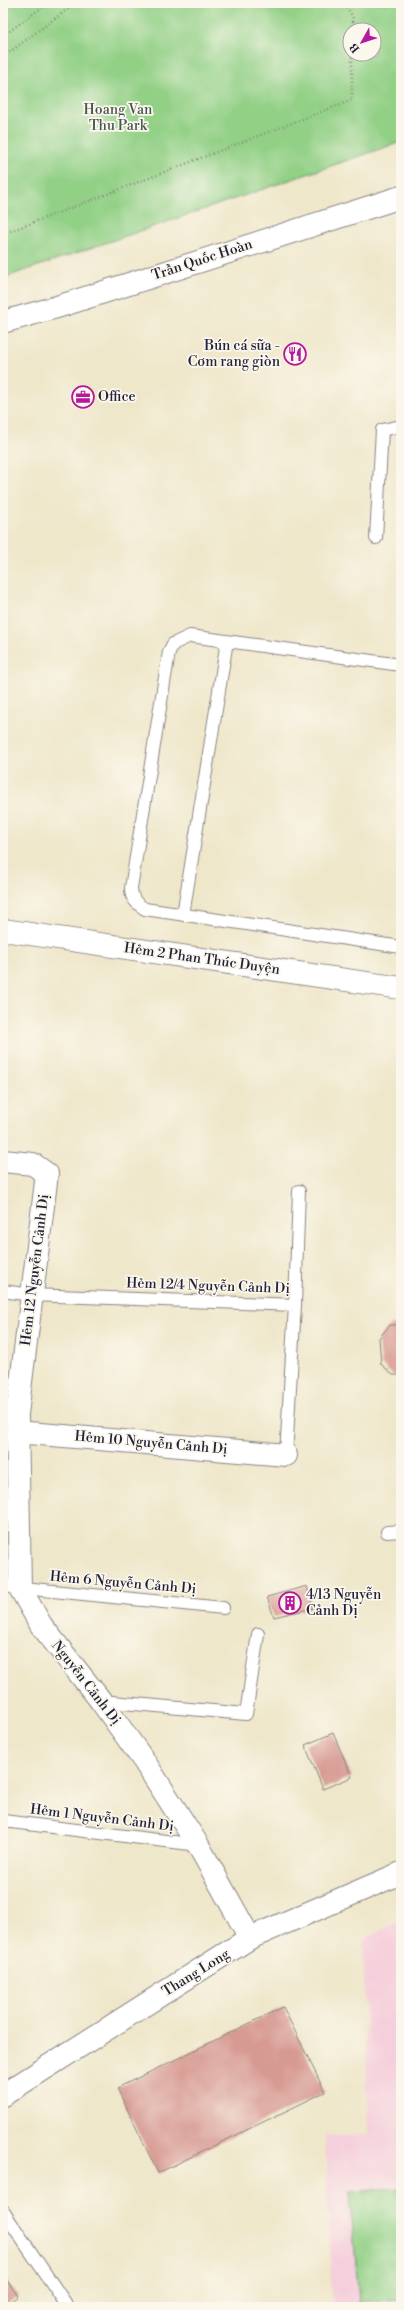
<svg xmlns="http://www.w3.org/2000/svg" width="404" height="2310" viewBox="0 0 404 2310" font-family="'Libre Bodoni',serif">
	<rect width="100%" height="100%" fill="#fbf7ec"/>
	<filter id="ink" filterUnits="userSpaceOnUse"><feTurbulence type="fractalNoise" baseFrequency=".025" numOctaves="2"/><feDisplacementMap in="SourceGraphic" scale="8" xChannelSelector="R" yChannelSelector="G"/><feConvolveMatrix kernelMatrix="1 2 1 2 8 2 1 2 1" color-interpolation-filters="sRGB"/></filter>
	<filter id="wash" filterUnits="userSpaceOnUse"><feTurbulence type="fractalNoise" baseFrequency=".012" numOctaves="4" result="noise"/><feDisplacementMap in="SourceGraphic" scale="16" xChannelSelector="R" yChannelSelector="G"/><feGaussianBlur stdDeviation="0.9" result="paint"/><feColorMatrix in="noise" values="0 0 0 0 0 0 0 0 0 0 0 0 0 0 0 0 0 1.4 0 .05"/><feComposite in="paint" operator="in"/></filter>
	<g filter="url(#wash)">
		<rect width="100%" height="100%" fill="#efe7ca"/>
		<path fill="#f5cfdb" d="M 401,1920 L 401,2307 L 332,2307 L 325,2135 L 368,2134 L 363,1940 Z"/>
		<path fill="#92d086" stroke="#5a7960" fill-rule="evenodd" d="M 3,3 L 401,3 L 401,142 L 3,278 ZM 350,30 L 374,30 L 374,54 L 350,54 Z
			M 399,2188 L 401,2299 L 359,2302 L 350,2192 Z"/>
		<g id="blocks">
			<path fill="#d79a92" d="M 390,1325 L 401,1325 L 401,1375 L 393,1375 L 381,1364 L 379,1338 Z
				M 307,1586 L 313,1608 L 274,1617 L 267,1597 Z
				M 333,1733 L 352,1777 L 323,1789 L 305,1745 Z
				M 283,2007 L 325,2092 L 158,2173 L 117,2088 Z
				M 3,2275 L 18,2296 L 3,2307 Z"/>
		</g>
	</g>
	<g filter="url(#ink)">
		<use href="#blocks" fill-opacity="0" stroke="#888482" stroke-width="1"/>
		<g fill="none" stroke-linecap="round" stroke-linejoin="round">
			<g stroke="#888482" stroke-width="14">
				<path id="service" d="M 376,538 L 382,430 L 401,426
					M 401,665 L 190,636 L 173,644 L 169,652 L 131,888 C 131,899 136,903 145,909 L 401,947
					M 183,915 L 227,641
					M 3,1291 L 31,1295 L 295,1305 L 299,1191
					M 286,1455 L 295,1305
					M 387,1532 L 401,1531
					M 3,1586 L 223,1608
					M 101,1701 L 246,1714 L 258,1634
					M 3,1821 L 198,1845
					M 3,2211 L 68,2307"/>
			</g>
			<g stroke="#888482" stroke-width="24">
				<path id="minor" d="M 3,930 L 401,988
					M 3,1161 L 33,1164 L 47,1174 L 17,1414
					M 3,1410 L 17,1414 L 20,1588 L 41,1625 L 101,1701 L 144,1761 L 198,1845 L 250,1938
					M 17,1432 L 286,1455"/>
			</g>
			<g stroke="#888482" stroke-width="24">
				<path id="tertiary" d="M 3,2095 L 250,1938 L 401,1873"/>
			</g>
			<g stroke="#888482" stroke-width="24">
				<path id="primary" d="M 3,322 L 57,307 L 401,197"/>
			</g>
			<path stroke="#888482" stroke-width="2.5" stroke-dasharray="1 3" stroke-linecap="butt" d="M 345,3 L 353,18 L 353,30
				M 3,36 L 48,3
				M 3,57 L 76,3
				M 3,234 L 352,100 L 352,54"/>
			<use href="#service" stroke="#fff" stroke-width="12"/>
			<use href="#minor" stroke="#fff" stroke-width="22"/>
			<use href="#tertiary" stroke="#fff" stroke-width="22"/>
			<use href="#primary" stroke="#fff" stroke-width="22"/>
		</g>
	</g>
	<defs>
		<g id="restaurant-ring" transform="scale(1.15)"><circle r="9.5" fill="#fbf7ec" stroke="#b5179e" stroke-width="1.5"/><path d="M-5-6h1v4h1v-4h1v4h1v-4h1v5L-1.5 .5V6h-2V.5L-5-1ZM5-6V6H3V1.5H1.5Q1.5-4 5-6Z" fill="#b5179e"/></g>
		<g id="office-ring" transform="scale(1.15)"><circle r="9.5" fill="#fbf7ec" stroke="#b5179e" stroke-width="1.5"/><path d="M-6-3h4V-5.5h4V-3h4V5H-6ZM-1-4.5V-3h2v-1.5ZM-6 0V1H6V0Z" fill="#b5179e"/></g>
		<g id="building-ring" transform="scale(1.15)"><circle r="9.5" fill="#fbf7ec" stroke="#b5179e" stroke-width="1.5"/><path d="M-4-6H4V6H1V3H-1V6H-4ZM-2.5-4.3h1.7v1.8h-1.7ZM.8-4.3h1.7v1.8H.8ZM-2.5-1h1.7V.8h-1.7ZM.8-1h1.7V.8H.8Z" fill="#b5179e"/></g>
	</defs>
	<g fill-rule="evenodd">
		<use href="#restaurant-ring" x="295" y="354"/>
		<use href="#office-ring" x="83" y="397"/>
		<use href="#building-ring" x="290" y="1603"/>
	</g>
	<g text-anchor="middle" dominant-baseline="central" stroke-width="3.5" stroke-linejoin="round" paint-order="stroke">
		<g font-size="14" fill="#445652" stroke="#fbf7ec">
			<text x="118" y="110">Hoang Van<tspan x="118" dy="16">Thu Park</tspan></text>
		</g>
		<g font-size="14" fill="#22223b" stroke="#fbf7ec">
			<text transform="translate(202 260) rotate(-18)">Trần Quốc Hoàn</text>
			<text transform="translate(202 959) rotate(8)">Hẻm 2 Phan Thúc Duyện</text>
			<text transform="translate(35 1270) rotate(-83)">Hẻm 12 Nguyễn Cảnh Dị</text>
			<text transform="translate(208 1286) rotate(2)">Hẻm 12/4 Nguyễn Cảnh Dị</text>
			<text transform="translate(151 1443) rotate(5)">Hẻm 10 Nguyễn Cảnh Dị</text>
			<text transform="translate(123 1583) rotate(5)">Hẻm 6 Nguyễn Cảnh Dị</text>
			<text transform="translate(86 1683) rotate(52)">Nguyễn Cảnh Dị</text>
			<text transform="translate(102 1818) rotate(7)">Hẻm 1 Nguyễn Cảnh Dị</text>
			<text transform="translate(196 1973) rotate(-32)">Thang Long</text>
		</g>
		<g font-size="14" fill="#22223b" stroke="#fbf7ec" text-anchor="start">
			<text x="280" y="346" text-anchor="end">Bún cá sữa -<tspan x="280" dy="16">Cơm rang giòn</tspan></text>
			<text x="98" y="397">Office</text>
			<text x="306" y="1595">4/13 Nguyễn<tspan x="306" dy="16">Cảnh Dị</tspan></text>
		</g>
	</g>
	<rect width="404" height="2310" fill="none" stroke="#fbf7ec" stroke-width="16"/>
	<g transform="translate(362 42) rotate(231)"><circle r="19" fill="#fbf7ec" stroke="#a4a2a5"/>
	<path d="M0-3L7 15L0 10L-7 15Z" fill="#b5179e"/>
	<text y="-6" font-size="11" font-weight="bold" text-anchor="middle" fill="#22223b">B</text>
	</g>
</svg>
